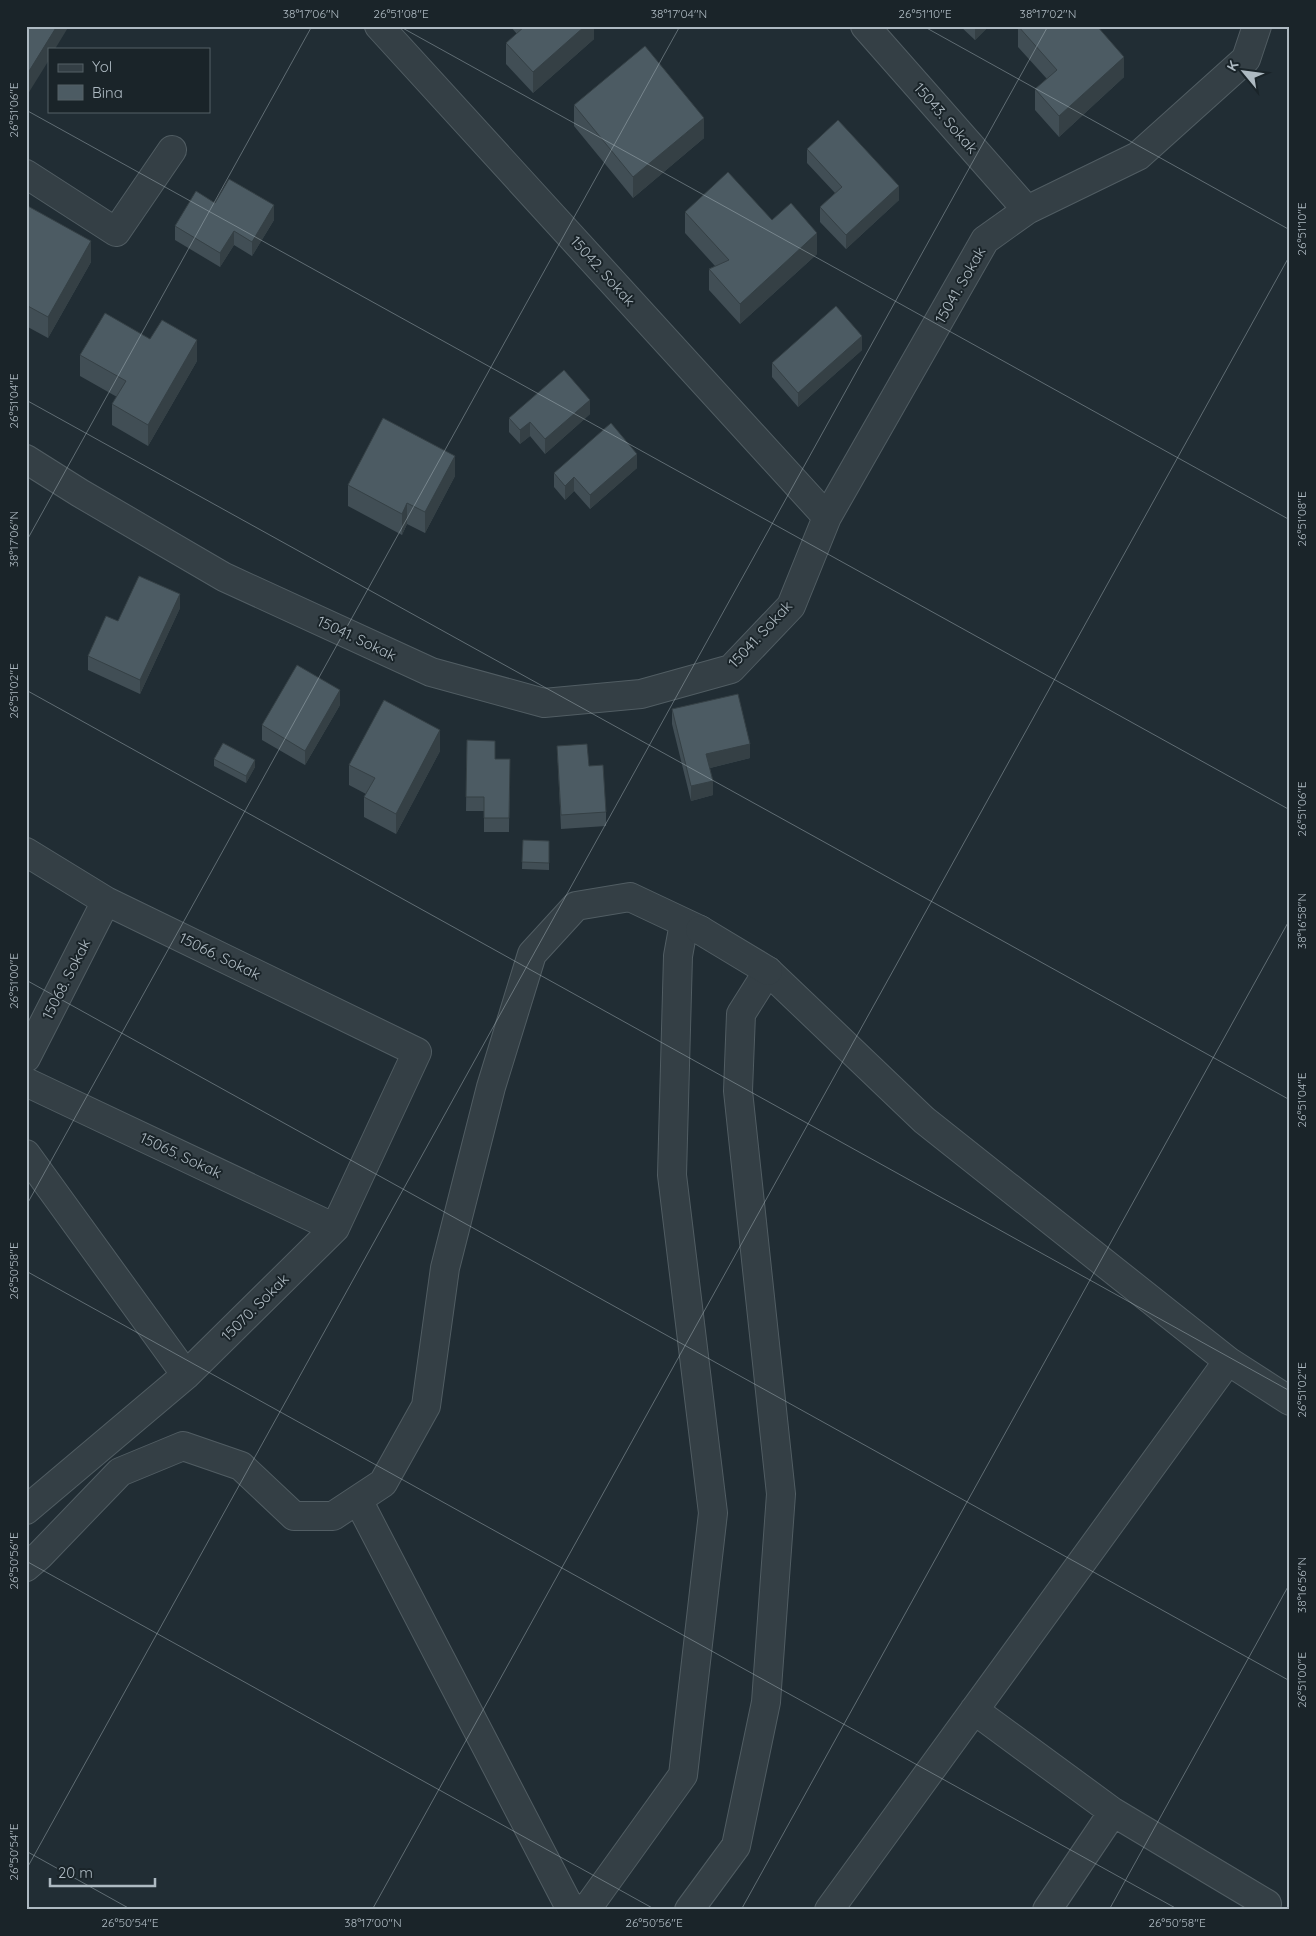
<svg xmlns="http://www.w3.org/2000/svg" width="1316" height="1936" viewBox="0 0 1316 1936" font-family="Quicksand,sans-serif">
	<rect width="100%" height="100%" fill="#212d34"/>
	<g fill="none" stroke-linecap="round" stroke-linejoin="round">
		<g stroke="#515d63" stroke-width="30">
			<path id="minor" d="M 379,26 L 827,517
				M 865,26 L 1027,210
				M 26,174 L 116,232 L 172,150
				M 26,459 L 80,493 L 224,577 L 431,672 L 544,703 L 641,694 L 731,669 L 791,606 L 827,517 L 985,240 L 1027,210 L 1138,156 L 1246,59 L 1257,26
				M 26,852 L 106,901 L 417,1052 L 335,1228 L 186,1375 L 26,1510
				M 26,1058 L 106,901
				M 26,1082 L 335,1228
				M 26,1154 L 186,1375
				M 358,1500 L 567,1902 L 575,1910
				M 26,1567 L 40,1555 L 120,1472 L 183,1446 L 241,1466 L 294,1516 L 333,1516 L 383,1483 L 426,1406 L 445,1268 L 491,1087 L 532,954 L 576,906 L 630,897 L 700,930
				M 974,1710 L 1113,1812 L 1267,1904
				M 586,1910 L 683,1775 L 713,1513 L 672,1175 L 678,956 L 684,923
				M 689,1910 L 736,1846 L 766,1702 L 781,1494 L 738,1091 L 741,1014 L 768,971 L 924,1120 L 1228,1361 L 1290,1401
				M 829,1910 L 1228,1361
				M 1047,1910 L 1113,1812"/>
		</g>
		<g stroke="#515d63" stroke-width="30">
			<path id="tertiary" d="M 700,930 L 768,971"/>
		</g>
		<use href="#minor" stroke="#343f45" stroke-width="28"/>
		<use href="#tertiary" stroke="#343f45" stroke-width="28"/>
	</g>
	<path fill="#414e55" d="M 510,26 L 594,26 L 594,39 L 533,93 L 506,64 L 506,43 L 517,34 Z
		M 960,26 L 989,26 L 975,40 Z
		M 1018,26 L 1124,77 L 1059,137 L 1035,110 L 1035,89 L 1047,79 L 1018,47 Z
		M 574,105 L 704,138 L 633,198 L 574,126 Z
		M 807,149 L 899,200 L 846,249 L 820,222 L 820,207 L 835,193 L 807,163 Z
		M 215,203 L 274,220 L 252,256 L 234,245 L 220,267 L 175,240 L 175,226 Z
		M 26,205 L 91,262 L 48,338 L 26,326 Z
		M 685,212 L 772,220 L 817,254 L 740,324 L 709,290 L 709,269 L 715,266 L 685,233 Z
		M 150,339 L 197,361 L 148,446 L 112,425 L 112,404 L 117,397 L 80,376 L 80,355 Z
		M 862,350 L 798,407 L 772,377 L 772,363 Z
		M 590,414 L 545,454 L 530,436 L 520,444 L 509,432 L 509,418 Z
		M 637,468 L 590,509 L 574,491 L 565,500 L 554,487 L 554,473 Z
		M 455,476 L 425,533 L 407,524 L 402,535 L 348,506 L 348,485 Z
		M 180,608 L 140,694 L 88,670 L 88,656 Z
		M 340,705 L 305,765 L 262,740 L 262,725 Z
		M 672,709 L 750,758 L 710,768 L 713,795 L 691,801 L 672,724 Z
		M 467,740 L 495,759 L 510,759 L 509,832 L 484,832 L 484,811 L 466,811 Z
		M 557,746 L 589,766 L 606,812 L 606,826 L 561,829 Z
		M 440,751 L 396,834 L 364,817 L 364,797 L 366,794 L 349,785 L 349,765 Z
		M 214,759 L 255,767 L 246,783 L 214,766 Z
		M 523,840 L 549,841 L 549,870 L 522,869 Z"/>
	<path fill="#354045" d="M 57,26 L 69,26 L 55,49 L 49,49 L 49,60 L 26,97 L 26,76 Z
		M 585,26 L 594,26 L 594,39 L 533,93 L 533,72 Z
		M 975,26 L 989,26 L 975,40 Z
		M 1124,57 L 1124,77 L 1059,137 L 1059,116 Z
		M 704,118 L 704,138 L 633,198 L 633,177 Z
		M 899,186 L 899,200 L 846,249 L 846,235 Z
		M 274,205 L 274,220 L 252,256 L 252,242 Z
		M 234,231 L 234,245 L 220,267 L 220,253 Z
		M 817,233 L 817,254 L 740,324 L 740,304 Z
		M 91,241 L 91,262 L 48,338 L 48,317 Z
		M 862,336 L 862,350 L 798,407 L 798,393 Z
		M 197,340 L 197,361 L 148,446 L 148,425 Z
		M 590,400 L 590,414 L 545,454 L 545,439 Z
		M 530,422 L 530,436 L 520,444 L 520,430 Z
		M 637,454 L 637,468 L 590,509 L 590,495 Z
		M 455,456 L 455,476 L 425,533 L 425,512 Z
		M 574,477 L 574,491 L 565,500 L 565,486 Z
		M 407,503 L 407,524 L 402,535 L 402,514 Z
		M 180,594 L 180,608 L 140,694 L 140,680 Z
		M 340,690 L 340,705 L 305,765 L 305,751 Z
		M 440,730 L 440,751 L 396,834 L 396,814 Z
		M 750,744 L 750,758 L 706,769 L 706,754 Z
		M 255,760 L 255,767 L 246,783 L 246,776 Z
		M 713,781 L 713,795 L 691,801 L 691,786 Z"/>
	<path fill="#4c5b63" stroke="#354045" d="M 26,26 L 57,26 L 26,76 Z
		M 525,26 L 585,26 L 533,72 L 506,43 Z
		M 1018,26 L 1097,26 L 1124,57 L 1059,116 L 1035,89 L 1057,70 Z
		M 645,46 L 704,118 L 633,177 L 574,105 Z
		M 838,120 L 899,186 L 846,235 L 820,207 L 842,187 L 807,149 Z
		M 728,172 L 772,220 L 791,203 L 817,233 L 740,304 L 709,269 L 729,260 L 685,212 Z
		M 229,179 L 274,205 L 252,242 L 234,231 L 220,253 L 175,226 L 196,191 L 215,203 Z
		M 26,205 L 91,241 L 48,317 L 26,305 Z
		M 836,306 L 862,336 L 798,393 L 772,363 Z
		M 105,313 L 150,339 L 162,320 L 197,340 L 148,425 L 112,404 L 126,381 L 80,355 Z
		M 564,370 L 590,400 L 545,439 L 530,422 L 520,430 L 509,418 Z
		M 383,418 L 455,456 L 425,512 L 407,503 L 402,514 L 348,485 Z
		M 611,423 L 637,454 L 590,495 L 574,477 L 565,486 L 554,473 Z
		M 139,576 L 180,594 L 140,680 L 88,656 L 106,616 L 118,621 Z
		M 297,665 L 340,690 L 305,751 L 262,725 Z
		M 738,694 L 750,744 L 706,754 L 713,781 L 691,786 L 672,709 Z
		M 384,700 L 440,730 L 396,814 L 364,797 L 375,778 L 349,765 Z
		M 467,740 L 495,741 L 495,759 L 510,759 L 509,818 L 484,818 L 484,797 L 466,797 Z
		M 223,743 L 255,760 L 246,776 L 214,759 Z
		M 587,744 L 589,766 L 603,765 L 606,812 L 561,815 L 557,746 Z
		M 523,840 L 549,841 L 549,863 L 522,862 Z"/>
	<path fill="none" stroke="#aebac2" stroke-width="1" stroke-opacity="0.45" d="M 399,26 L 1290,520M 923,26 L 1290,230M 26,110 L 1290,810M 26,400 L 1290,1100M 26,542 L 312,26M 26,690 L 1290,1391M 26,980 L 1290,1681M 26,1206 L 680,26M 26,1271 L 1179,1910M 26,1561 L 656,1910M 26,1851 L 132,1910M 26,1870 L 1048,26M 372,1910 L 1290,255M 741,1910 L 1290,919M 1109,1910 L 1290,1583"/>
	<g text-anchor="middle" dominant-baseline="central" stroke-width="4" stroke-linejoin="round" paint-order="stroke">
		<g font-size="15" fill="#aebac2" stroke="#1a2429">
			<text transform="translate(946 118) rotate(49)">15043. Sokak</text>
			<text transform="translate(603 271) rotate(48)">15042. Sokak</text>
			<text transform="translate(960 285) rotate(-60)">15041. Sokak</text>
			<text transform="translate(760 634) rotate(-47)">15041. Sokak</text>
			<text transform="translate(357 638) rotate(25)">15041. Sokak</text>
			<text transform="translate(220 956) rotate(26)">15066. Sokak</text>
			<text transform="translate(66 979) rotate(-63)">15068. Sokak</text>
			<text transform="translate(181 1155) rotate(25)">15065. Sokak</text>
			<text transform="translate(255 1307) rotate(-45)">15070. Sokak</text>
		</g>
	</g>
	<rect width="1316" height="1936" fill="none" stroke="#1a2429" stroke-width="55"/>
	<rect x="48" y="48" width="162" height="65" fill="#1a2429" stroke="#556066"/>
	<rect x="58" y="64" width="25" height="8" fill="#343f45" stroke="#556066"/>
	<text x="92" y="72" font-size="15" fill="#aebac2">Yol</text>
	<rect x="58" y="85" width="25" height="15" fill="#4c5b63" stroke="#556066"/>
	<text x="92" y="98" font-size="15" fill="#aebac2">Bina</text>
	<g transform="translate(1244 72) rotate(299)" stroke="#1a2429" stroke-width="4" paint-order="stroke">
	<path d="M0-4L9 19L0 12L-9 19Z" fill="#aebac2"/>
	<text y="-8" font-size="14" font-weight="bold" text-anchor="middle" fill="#aebac2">K</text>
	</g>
	<path d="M50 1878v8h105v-8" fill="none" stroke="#aebac2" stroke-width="2.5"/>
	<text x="58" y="1878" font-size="15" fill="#aebac2" stroke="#1a2429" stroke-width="4" paint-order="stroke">20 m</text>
	<rect x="28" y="28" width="1260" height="1880" fill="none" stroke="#aebac2" stroke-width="2"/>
	<g font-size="12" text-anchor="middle" fill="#aebac2">
		<text x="311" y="18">38°17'06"N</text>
		<text x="401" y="18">26°51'08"E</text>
		<text x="679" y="18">38°17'04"N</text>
		<text x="925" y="18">26°51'10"E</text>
		<text x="1048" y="18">38°17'02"N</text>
		<text transform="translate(14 110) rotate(-90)" y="4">26°51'06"E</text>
		<text transform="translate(1302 229) rotate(-90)" y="4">26°51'10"E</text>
		<text transform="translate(14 401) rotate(-90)" y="4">26°51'04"E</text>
		<text transform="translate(1302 519) rotate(-90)" y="4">26°51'08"E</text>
		<text transform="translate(14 539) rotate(-90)" y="4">38°17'06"N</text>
		<text transform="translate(14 691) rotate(-90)" y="4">26°51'02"E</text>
		<text transform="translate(1302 809) rotate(-90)" y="4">26°51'06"E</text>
		<text transform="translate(1302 921) rotate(-90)" y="4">38°16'58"N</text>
		<text transform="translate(14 981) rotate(-90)" y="4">26°51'00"E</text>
		<text transform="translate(1302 1100) rotate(-90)" y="4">26°51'04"E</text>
		<text transform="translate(14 1271) rotate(-90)" y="4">26°50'58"E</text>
		<text transform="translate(1302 1390) rotate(-90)" y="4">26°51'02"E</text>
		<text transform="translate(14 1561) rotate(-90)" y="4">26°50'56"E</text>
		<text transform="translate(1302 1585) rotate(-90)" y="4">38°16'56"N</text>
		<text transform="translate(1302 1680) rotate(-90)" y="4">26°51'00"E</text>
		<text transform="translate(14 1852) rotate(-90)" y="4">26°50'54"E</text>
		<text x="130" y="1927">26°50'54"E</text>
		<text x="373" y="1927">38°17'00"N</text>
		<text x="654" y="1927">26°50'56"E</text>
		<text x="1177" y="1927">26°50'58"E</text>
	</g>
</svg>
